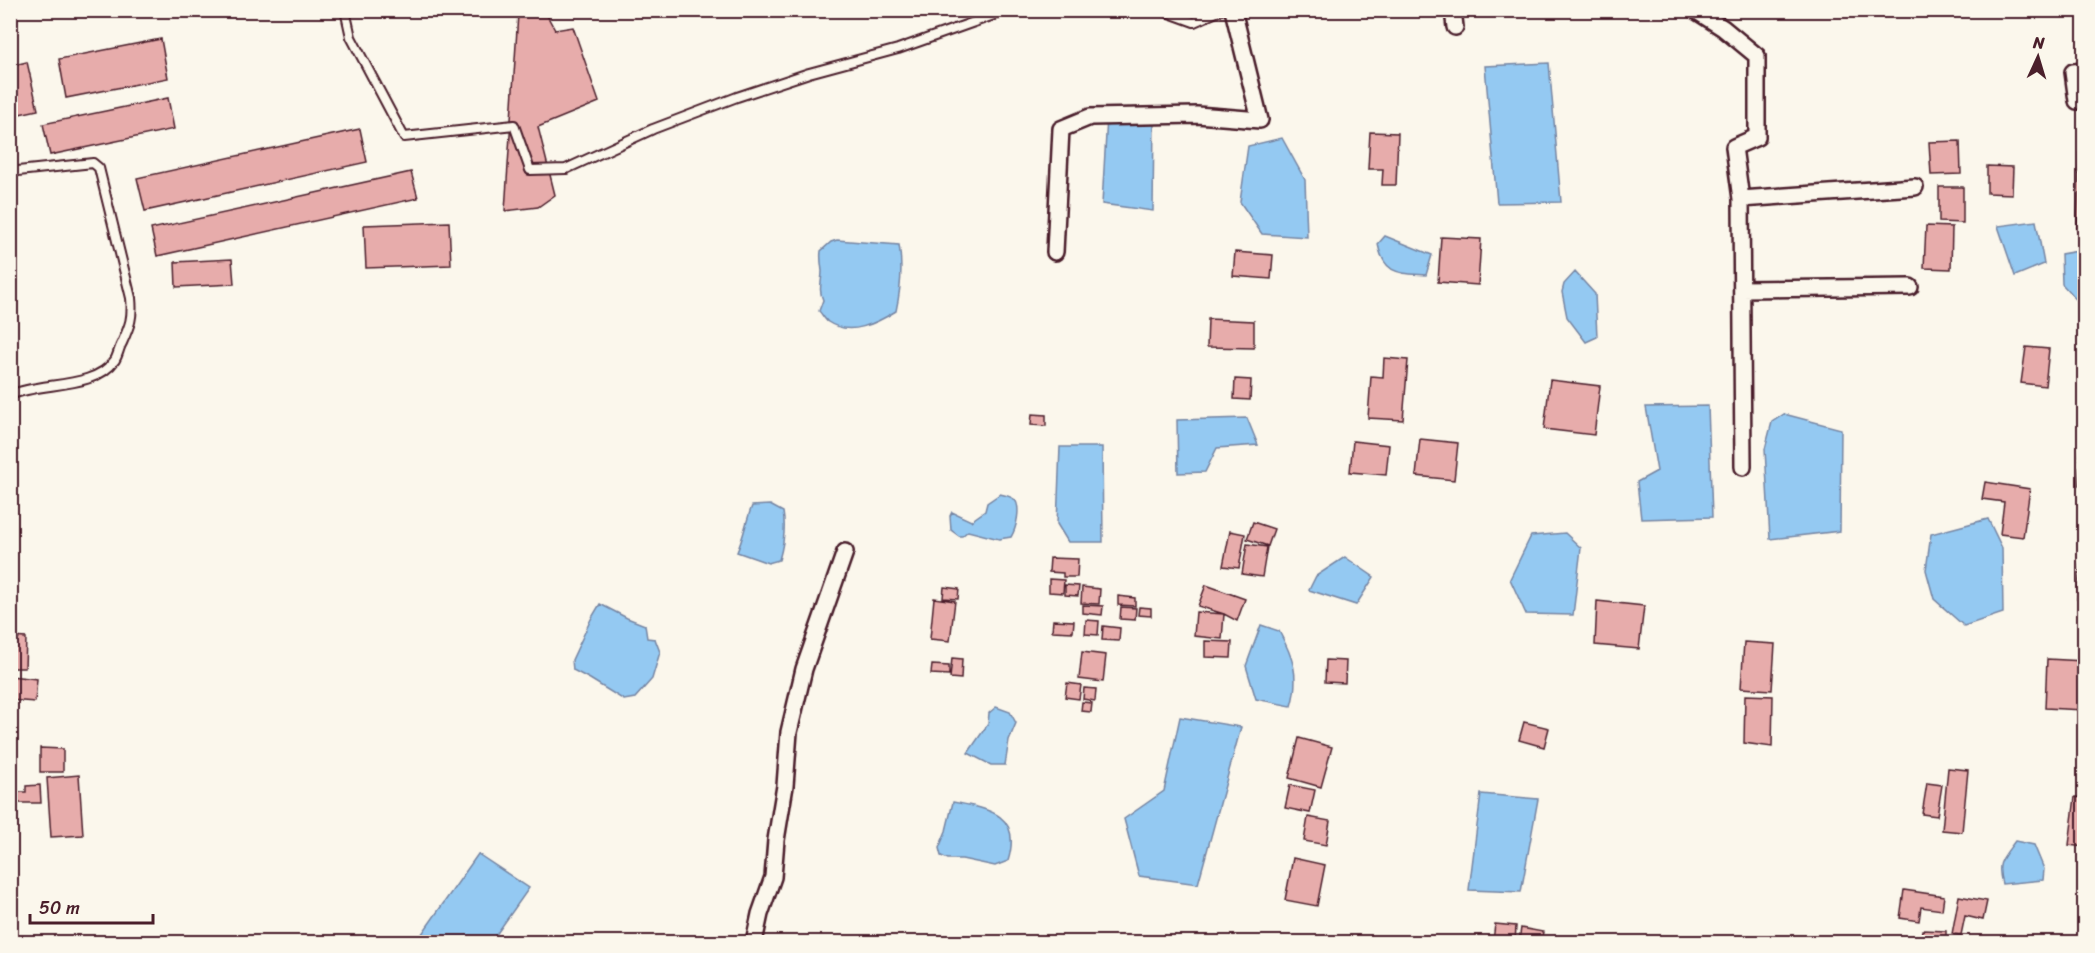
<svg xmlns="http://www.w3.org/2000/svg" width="2095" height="953" viewBox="0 0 2095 953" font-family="Sriracha,sans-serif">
	<rect width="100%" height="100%" fill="#fbf7ec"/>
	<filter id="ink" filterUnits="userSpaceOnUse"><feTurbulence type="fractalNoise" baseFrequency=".0167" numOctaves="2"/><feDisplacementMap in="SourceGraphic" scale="12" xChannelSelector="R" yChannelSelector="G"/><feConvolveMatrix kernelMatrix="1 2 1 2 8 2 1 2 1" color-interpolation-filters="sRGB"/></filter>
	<g filter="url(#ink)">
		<path fill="#94c9f2" stroke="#7685a2" stroke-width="1.5" d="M 1549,63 L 1561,202 L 1497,203 L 1485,66 Z
			M 1154,116 L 1153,211 L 1102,204 L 1107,117 Z
			M 1282,138 L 1305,180 L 1307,237 L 1262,234 L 1240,202 L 1248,146 Z
			M 2036,221 L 2044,264 L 2015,276 L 1998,226 Z
			M 1385,236 L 1432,255 L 1426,275 C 1399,273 1384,275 1378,244 Z
			M 837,240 L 899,245 C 903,268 901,288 896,311 C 877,323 850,337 828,322 C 825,320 822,314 819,311 L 823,300 C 818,289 822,282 822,271 C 821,264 820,258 821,251 L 831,242 Z
			M 2084,250 L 2084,304 L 2081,305 L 2062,284 L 2061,254 Z
			M 1575,272 L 1595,294 L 1597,337 L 1586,342 L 1567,317 L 1562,292 L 1564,284 Z
			M 1708,406 L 1712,517 L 1641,519 L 1637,482 L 1657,471 L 1646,407 Z
			M 1784,414 L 1841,429 L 1840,531 L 1770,539 L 1765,449 L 1772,422 Z
			M 1247,418 L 1258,445 L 1217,448 L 1205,472 L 1178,473 L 1177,420 Z
			M 1060,447 L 1102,447 L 1103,542 L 1068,542 L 1057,524 Z
			M 1000,494 C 1004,495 1010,496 1014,499 C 1022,506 1016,529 1011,537 L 999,539 L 968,531 L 962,536 L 959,536 L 951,530 L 950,516 L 952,512 L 971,521 L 985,511 L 987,503 Z
			M 770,505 L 783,512 C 786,529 784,543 779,560 L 768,563 L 737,552 C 744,536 746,521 752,506 Z
			M 1988,519 L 2002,548 L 2003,613 L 1964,626 L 1934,599 L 1926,570 L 1931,534 Z
			M 1565,533 L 1581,548 L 1573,615 L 1526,614 L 1510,579 L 1531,536 Z
			M 1345,557 L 1374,577 L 1356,605 L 1309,590 L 1316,576 Z
			M 600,604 L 627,618 L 645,625 L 647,638 L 655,639 L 660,652 L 652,679 L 635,698 L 624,700 L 590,679 L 573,670 L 572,660 L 591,619 Z
			M 1261,625 L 1279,631 C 1293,657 1300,676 1291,706 L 1256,699 L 1246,666 Z
			M 996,707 L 1010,712 L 1016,723 L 1009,740 L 1005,765 L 991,765 L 968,753 L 988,724 L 989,713 Z
			M 1180,717 L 1241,727 L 1198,884 L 1139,876 L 1124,819 L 1164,791 Z
			M 1481,794 L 1538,799 L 1521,892 L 1469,890 Z
			M 953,802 C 991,809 1022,815 1008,861 L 995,866 L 962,859 L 948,859 L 941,856 L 939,848 L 946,831 Z
			M 2015,841 L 2034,845 L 2044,869 L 2043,880 L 2002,884 C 1996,862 2002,859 2015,841 Z
			M 478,854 L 529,888 L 491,942 L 425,942 L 419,938 Z"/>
		<path fill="#e7acab" stroke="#4a1f2b" stroke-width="1.5" d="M 530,10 L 544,10 L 555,30 L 573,27 L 599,102 L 538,127 L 555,195 L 538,207 L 505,211 L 518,14 Z
			M 161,39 L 168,78 L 66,98 L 59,59 Z
			M 27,62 L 38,110 L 10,116 L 10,66 Z
			M 168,98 L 174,129 L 50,155 L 43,124 Z
			M 2082,119 L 2084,119 L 2084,147 L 2081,147 Z
			M 360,129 L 367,162 L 145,211 L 137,178 Z
			M 1370,132 L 1398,133 L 1396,185 L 1382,185 L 1383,169 L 1368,169 Z
			M 1960,141 L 1961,174 L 1931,175 L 1929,142 Z
			M 2079,153 L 2084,154 L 2084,231 L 2077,230 Z
			M 1987,166 L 2013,167 L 2012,194 L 1987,193 Z
			M 411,172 L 418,198 L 157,256 L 151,229 Z
			M 1939,187 L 1963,187 L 1963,223 L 1939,222 Z
			M 449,222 L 451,265 L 366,268 L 364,225 Z
			M 1926,226 L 1952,227 L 1951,269 L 1924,268 Z
			M 1441,237 L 1481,239 L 1478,285 L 1438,282 Z
			M 1235,252 L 1273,255 L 1271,279 L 1233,276 Z
			M 232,259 L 234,284 L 176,287 L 175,262 Z
			M 1208,319 L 1254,321 L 1254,348 L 1207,347 Z
			M 2026,347 L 2049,349 L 2045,386 L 2021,383 Z
			M 1384,358 L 1408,360 L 1403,420 L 1368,418 L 1371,376 L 1383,377 Z
			M 1235,379 L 1251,380 L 1250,400 L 1234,399 Z
			M 1550,380 L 1600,386 L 1594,435 L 1544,429 Z
			M 1032,414 L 1046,415 L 1046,426 L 1031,425 Z
			M 1420,439 L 1458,443 L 1454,480 L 1416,476 Z
			M 1353,441 L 1389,445 L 1386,475 L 1350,472 Z
			M 2081,442 L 2084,442 L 2084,485 L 2079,485 Z
			M 1985,482 L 2030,489 L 2023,537 L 2000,534 L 2004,502 L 1982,499 Z
			M 1253,522 L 1274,529 L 1268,546 L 1247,539 Z
			M 2084,526 L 2084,600 L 2077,599 Z
			M 1230,531 L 1245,534 L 1239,568 L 1223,566 Z
			M 1247,544 L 1267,547 L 1262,577 L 1242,574 Z
			M 1050,558 L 1078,559 L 1077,577 L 1063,577 L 1063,573 L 1049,572 Z
			M 1049,579 L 1064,580 L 1063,593 L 1049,592 Z
			M 1065,585 L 1079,586 L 1078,596 L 1065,595 Z
			M 1206,585 L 1245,599 L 1237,621 L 1224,614 L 1198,606 Z
			M 944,587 L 959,589 L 958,599 L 943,598 Z
			M 1082,587 L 1100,589 L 1099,604 L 1081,603 Z
			M 1118,596 L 1135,598 L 1135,606 L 1118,605 Z
			M 934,598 L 955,601 L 950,641 L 930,639 Z
			M 1597,601 L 1644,606 L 1639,649 L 1595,645 Z
			M 1083,605 L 1103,606 L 1102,615 L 1083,613 Z
			M 1121,607 L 1136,608 L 1135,620 L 1120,619 Z
			M 1139,607 L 1151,608 L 1151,616 L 1138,615 Z
			M 1196,612 L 1224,614 L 1222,639 L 1194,636 Z
			M 1053,620 L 1074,621 L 1073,632 L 1052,631 Z
			M 1086,620 L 1099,621 L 1098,635 L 1085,634 Z
			M 1103,626 L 1120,628 L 1119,641 L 1102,640 Z
			M 10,637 L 26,638 L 25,668 L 10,668 Z
			M 1205,641 L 1232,642 L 1231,658 L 1205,657 Z
			M 1744,642 L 1775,644 L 1772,690 L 1741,688 Z
			M 1082,652 L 1106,655 L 1103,682 L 1079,679 Z
			M 952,658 L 962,659 L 961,679 L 950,678 Z
			M 2047,659 L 2084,661 L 2084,710 L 2045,708 Z
			M 1326,660 L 1346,661 L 1345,683 L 1325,682 Z
			M 932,665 L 949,666 L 949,675 L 931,674 Z
			M 10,676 L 37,679 L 35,702 L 10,700 Z
			M 1067,683 L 1081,685 L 1079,699 L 1065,697 Z
			M 1084,688 L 1096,689 L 1095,701 L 1083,699 Z
			M 1745,695 L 1773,696 L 1772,747 L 1744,743 Z
			M 1082,702 L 1092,703 L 1091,712 L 1081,711 Z
			M 1524,722 L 1549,728 L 1544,747 L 1519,740 Z
			M 1299,738 L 1332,747 L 1321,787 L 1289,778 Z
			M 40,748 L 63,749 L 63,772 L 40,772 Z
			M 1948,768 L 1968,770 L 1962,832 L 1942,830 Z
			M 79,775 L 83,835 L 51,837 L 47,778 Z
			M 1927,783 L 1942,785 L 1937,816 L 1922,814 Z
			M 40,785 L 41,803 L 10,803 L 10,792 L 26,792 L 26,786 Z
			M 1290,785 L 1315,790 L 1310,813 L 1285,808 Z
			M 2075,797 L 2084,798 L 2084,847 L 2069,845 Z
			M 1308,817 L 1330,821 L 1326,845 L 1304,841 Z
			M 1293,858 L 1325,865 L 1317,906 L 1285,900 Z
			M 1904,890 L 1944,896 L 1942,910 L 1921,907 L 1919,921 L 1900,918 Z
			M 1959,896 L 1987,901 L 1983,920 L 1965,916 L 1961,935 L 1952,934 Z
			M 1495,924 L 1516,926 L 1515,942 L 1493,942 Z
			M 1521,928 L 1543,932 L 1541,942 L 1519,942 Z
			M 1922,930 L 1946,931 L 1946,942 L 1920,942 Z
			M 1554,939 L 1572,941 L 1572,942 L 1554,942 Z"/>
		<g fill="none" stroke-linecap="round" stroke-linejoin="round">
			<g stroke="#4a1f2b" stroke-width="12">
				<path id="service" d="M 345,10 L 351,37 L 404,137 L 514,125 L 530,170 L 566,169 L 653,129 L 737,97 L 809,73 L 898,49 L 1008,10
					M 1161,10 L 1194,22 L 1221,10
					M 10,170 L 18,171 L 93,163 L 99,168 L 131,298 C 133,318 130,325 122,343 C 119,348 118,355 115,360 C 94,390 42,381 10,395"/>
			</g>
			<g stroke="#4a1f2b" stroke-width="20">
				<path id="minor" d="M 1453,10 L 1455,27
					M 1695,10 L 1723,28 L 1757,56 L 1757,137 L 1734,147 L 1741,199 L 1915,187
					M 2077,101 L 2073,72 L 2084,71
					M 1741,199 L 1743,467
					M 1055,252 L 1061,129 L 1090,117 L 1197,115 L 1260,120 L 1233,10
					M 1742,289 L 1910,287
					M 754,942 L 760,914 L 773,877 L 776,840 L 785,786 L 789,732 L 804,669 L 845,552"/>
			</g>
			<use href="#service" stroke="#fbf7ec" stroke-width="8"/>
			<use href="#minor" stroke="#fbf7ec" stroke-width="15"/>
		</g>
	</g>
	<rect width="2095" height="953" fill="none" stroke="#fbf7ec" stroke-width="36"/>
	<rect x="18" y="18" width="2059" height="917" fill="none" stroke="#4a1f2b" stroke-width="2" filter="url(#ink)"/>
	<g transform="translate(2038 57) rotate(4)" stroke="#fbf7ec" stroke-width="4.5" paint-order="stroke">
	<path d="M0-4.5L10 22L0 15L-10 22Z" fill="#4a1f2b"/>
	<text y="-9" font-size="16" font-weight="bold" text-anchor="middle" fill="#4a1f2b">N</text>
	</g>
	<path d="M30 914v9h123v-9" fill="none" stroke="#4a1f2b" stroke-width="3"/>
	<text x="39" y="914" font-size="18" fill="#4a1f2b" stroke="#fbf7ec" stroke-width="4.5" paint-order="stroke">50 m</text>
</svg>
